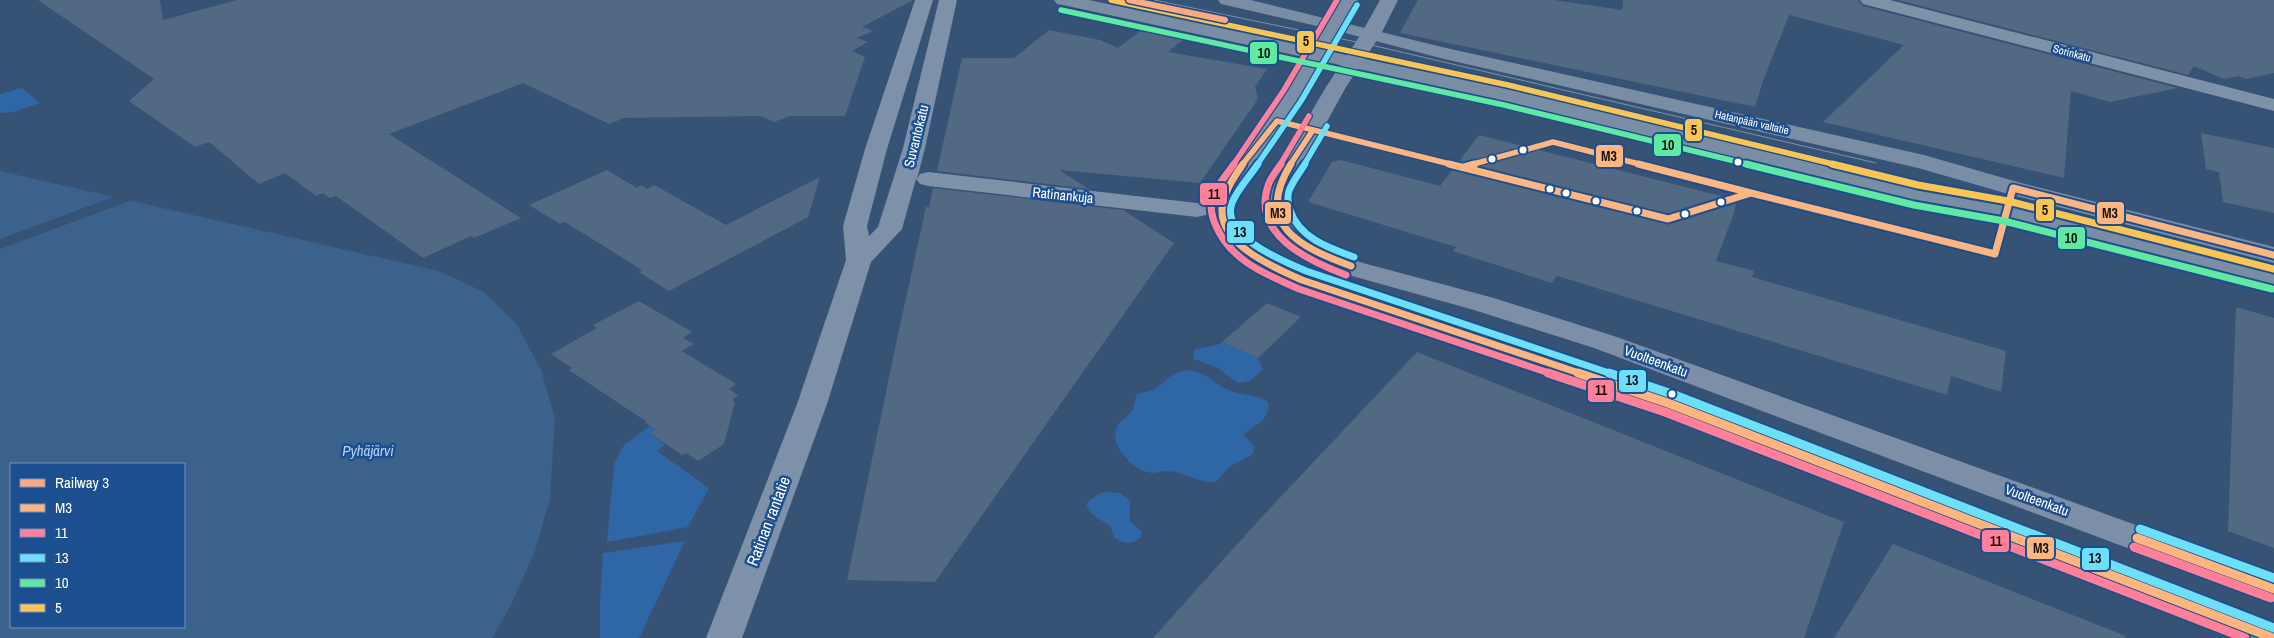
<svg xmlns="http://www.w3.org/2000/svg" width="2274" height="638" viewBox="0 0 2274 638" font-family="'Archivo Narrow',sans-serif">
	<rect width="100%" height="100%" fill="#365274"/>
	<path fill="#2f66a5" d="M 22,88 L 40,103 L 13,112 L 0,113 L 0,94 Z
		M 1222,342 L 1258,358 L 1263,370 L 1249,381 L 1238,383 L 1218,368 L 1194,359 L 1194,350 C 1203,346 1215,348 1222,342 Z
		M 1188,370 C 1205,371 1215,384 1230,391 C 1243,396 1256,394 1268,402 C 1272,419 1254,425 1243,435 L 1255,446 L 1253,454 L 1229,467 L 1216,482 C 1197,483 1185,472 1167,471 C 1162,471 1157,473 1152,473 C 1134,471 1110,447 1116,429 C 1119,420 1125,419 1131,412 C 1135,408 1134,400 1137,394 C 1142,392 1148,392 1153,390 C 1168,381 1168,373 1188,370 Z
		M 650,426 L 656,429 L 650,434 L 666,444 L 657,451 L 709,488 L 688,527 L 607,542 L 614,464 L 624,445 Z
		M 1104,492 L 1120,493 L 1130,501 L 1130,521 L 1141,531 L 1141,537 C 1132,545 1125,544 1114,538 L 1111,527 C 1098,516 1068,507 1104,492 Z
		M 685,541 L 639,638 L 600,638 L 600,600 L 603,553 Z"/>
	<path fill="#3b618d" fill-rule="evenodd" d="M 0,171 L 439,271 L 484,292 L 516,323 L 541,370 L 555,418 L 550,499 L 535,551 L 511,605 L 492,638 L 0,638 ZM 11,464 L 184,464 L 184,627 L 11,627 Z"/>
	<path fill="#365274" d="M 116,196 L 132,200 L 0,249 L 0,239 Z"/>
	<path fill="#526984" d="M 38,0 L 160,0 L 163,20 L 237,0 L 913,0 L 862,27 L 873,31 L 857,38 L 868,42 L 852,51 L 865,57 L 845,116 L 790,116 L 774,122 L 760,116 L 624,118 L 609,124 L 523,83 L 389,134 L 521,218 L 474,238 L 471,236 L 423,258 L 336,196 L 330,198 L 323,193 L 316,196 L 285,173 L 259,184 L 209,142 L 195,147 L 129,101 L 154,79 Z
		M 1418,0 L 1554,0 L 1622,10 L 1623,0 L 1858,0 L 1863,6 L 2178,88 L 2110,102 L 2071,91 L 2064,178 L 1823,122 L 1904,45 L 1789,15 L 1763,81 L 1755,107 L 1400,33 Z
		M 1898,0 L 2274,0 L 2274,73 L 2246,79 L 2238,76 L 2224,79 L 2194,66 L 2188,75 Z
		M 1148,25 L 1190,34 L 1168,52 L 1267,69 L 1255,87 L 1258,99 L 1200,183 L 1059,170 L 1089,189 L 937,171 L 962,58 L 1014,58 L 1049,30 L 1100,40 L 1118,48 Z
		M 2201,133 L 2274,148 L 2274,213 L 2223,202 L 2219,172 L 2206,169 Z
		M 1479,135 L 1737,200 L 1733,216 L 1716,261 L 1754,271 L 1752,277 L 2006,351 L 2001,392 L 1951,376 L 1947,395 L 1557,276 L 1552,283 L 1453,251 L 1456,247 L 1308,202 L 1332,162 L 1341,160 L 1440,186 Z
		M 607,170 L 637,188 L 641,185 L 647,189 L 654,185 L 726,225 L 820,177 L 808,217 L 669,291 L 639,272 L 642,270 L 565,222 L 560,224 L 529,205 Z
		M 933,188 L 1123,210 L 1174,243 L 935,582 L 847,580 L 897,339 L 926,207 L 929,207 Z
		M 639,301 L 692,332 L 683,338 L 694,344 L 682,351 L 736,384 L 729,389 L 738,395 L 732,400 L 735,402 L 724,444 L 698,461 L 686,453 L 682,455 L 650,433 L 656,429 L 645,423 L 647,422 L 569,370 L 572,368 L 551,354 L 597,328 L 593,325 Z
		M 1267,303 L 1301,317 L 1258,358 L 1222,342 Z
		M 2236,307 L 2274,318 L 2274,548 L 2228,531 Z
		M 1417,352 L 1844,522 L 1804,638 L 1153,638 L 1258,521 Z
		M 1893,544 L 2126,636 L 2125,638 L 1834,638 Z"/>
	<g fill="none" stroke-linecap="round" stroke-linejoin="round">
		<path fill="#7d92a8" fill-rule="evenodd" d="M 915,0 L 933,0 L 887,149 L 867,226 L 869,236 L 878,227 L 903,148 L 939,0 L 957,0 L 925,148 L 917,179 L 920,174 L 928,172 L 1197,203 L 1206,205 L 1209,210 L 1206,215 L 1197,217 L 928,186 L 920,184 L 916,179 L 902,229 L 871,262 L 827,404 L 742,638 L 706,638 L 797,404 L 846,260 L 843,226 L 865,149 Z
			M 1860,0 L 1890,0 L 2274,99 L 2274,111 L 1863,4 Z"/>
		<path fill="#798da4" fill-rule="evenodd" d="M 1054,0 L 1089,0 L 1506,89 L 1916,188 L 2006,204 L 2274,271 L 2274,287 L 2005,218 L 1916,202 L 1506,101 L 1063,5 L 1057,4 Z
			M 1218,0 L 1251,0 L 1442,47 L 1924,155 L 2021,183 L 2274,247 L 2274,263 L 2005,193 L 1918,168 L 1440,58 L 1330,29 L 1221,4 Z"/>
		<path fill="#7d8ea7" fill-rule="evenodd" d="M 1340,0 L 1358,0 L 1303,95 L 1235,198 C 1234,203 1232,209 1232,214 C 1234,241 1290,264 1311,274 L 1679,396 L 2274,623 L 2274,638 L 2233,638 L 1657,410 L 1293,286 L 1261,270 L 1232,252 L 1216,231 L 1208,215 L 1211,198 L 1283,95 Z
			M 1380,0 L 1398,0 L 1381,34 L 1346,87 L 1290,189 L 1289,206 L 1295,224 L 1310,239 L 1335,253 L 1363,263 L 1494,298 L 1614,336 L 2274,575 L 2274,603 L 1594,348 L 1474,310 L 1345,274 L 1317,264 L 1292,249 L 1272,226 L 1264,206 L 1266,189 L 1326,87 L 1361,34 Z"/>
		<path stroke="#7e92a7" stroke-width="1" d="M 1154,0 L 1371,45 L 1876,163
			M 1797,152 L 1874,170"/>
		<g stroke="#1b4f8f" stroke-width="8">
			<path id="bus-1-far2" d="M 1242,165 L 1277,121 L 1454,165
				M 1290,165 L 1313,130
				M 1470,165 L 1553,142 L 1643,165"/>
		</g>
		<g stroke="#1b4f8f" stroke-width="11">
			<path id="bus-1-far1" d="M 1243,164 C 1234,177 1223,193 1222,209 C 1220,245 1275,268 1302,280 L 1582,374
				M 1291,164 C 1253,225 1300,247 1351,266
				M 1449,164 L 1668,219 L 1751,193 L 1995,254
				M 1638,164 L 1755,194
				M 1464,167 L 1475,164
				M 1995,254 L 2013,188 L 2274,255"/>
		</g>
		<g stroke="#1b4f8f" stroke-width="12">
			<path id="bus-1" d="M 1578,373 L 1668,403 L 2273,638
				M 2137,538 L 2274,589"/>
		</g>
		<g stroke="#1b4f8f" stroke-width="8">
			<path id="bus-2-far2" d="M 1233,165 L 1284,90 L 1337,0
				M 1280,165 L 1309,116"/>
		</g>
		<g stroke="#1b4f8f" stroke-width="11">
			<path id="bus-2-far1" d="M 1234,164 C 1228,173 1219,183 1214,193 C 1209,204 1211,215 1216,226 C 1231,261 1266,274 1299,289 L 1552,374
				M 1281,164 C 1277,170 1272,176 1269,183 C 1249,234 1309,261 1346,275"/>
		</g>
		<g stroke="#1b4f8f" stroke-width="12">
			<path id="bus-2" d="M 1548,373 L 1665,412 L 2245,638
				M 2134,547 L 2271,598"/>
		</g>
		<g stroke="#1b4f8f" stroke-width="8">
			<path id="bus-3-far2" d="M 1257,165 L 1301,101 L 1357,5
				M 1304,165 L 1327,126"/>
		</g>
		<g stroke="#1b4f8f" stroke-width="11">
			<path id="bus-3-far1" d="M 1258,164 C 1250,176 1237,190 1232,203 C 1220,236 1283,261 1306,271 L 1612,374
				M 1305,164 C 1300,172 1292,182 1289,191 C 1287,196 1288,205 1290,210 C 1299,238 1329,248 1354,257"/>
		</g>
		<g stroke="#1b4f8f" stroke-width="12">
			<path id="bus-3" d="M 1609,373 L 1672,394 L 2274,628
				M 2140,529 L 2274,578"/>
		</g>
		<g stroke="#1b4f8f" stroke-width="8">
			<path id="bus-4-far1" d="M 1061,10 L 1504,105 L 1751,165"/>
		</g>
		<g stroke="#1b4f8f" stroke-width="11">
			<path id="bus-4" d="M 1746,164 L 1914,205 L 2004,221 L 2272,289"/>
		</g>
		<g stroke="#1b4f8f" stroke-width="8">
			<path id="bus-5-far1" d="M 1111,0 L 1508,85 L 1837,165"/>
		</g>
		<g stroke="#1b4f8f" stroke-width="11">
			<path id="bus-5" d="M 1832,164 L 1918,185 L 2008,201 L 2274,269"/>
		</g>
		<use href="#bus-1-far2" stroke="#ffb580" stroke-width="5.5"/>
		<use href="#bus-1-far1" stroke="#ffb580" stroke-width="7"/>
		<use href="#bus-1" stroke="#ffb580" stroke-width="9"/>
		<use href="#bus-2-far2" stroke="#ff8098" stroke-width="5.5"/>
		<use href="#bus-2-far1" stroke="#ff8098" stroke-width="7"/>
		<use href="#bus-2" stroke="#ff8098" stroke-width="9"/>
		<use href="#bus-3-far2" stroke="#6ddff8" stroke-width="5.5"/>
		<use href="#bus-3-far1" stroke="#6ddff8" stroke-width="7"/>
		<use href="#bus-3" stroke="#6ddff8" stroke-width="9"/>
		<use href="#bus-4-far1" stroke="#60e9a3" stroke-width="5.5"/>
		<use href="#bus-4" stroke="#60e9a3" stroke-width="7"/>
		<use href="#bus-5-far1" stroke="#fcc553" stroke-width="5.5"/>
		<use href="#bus-5" stroke="#fcc553" stroke-width="7"/>
		<g stroke="#1b4f8f" stroke-width="9">
			<path id="rail-1" d="M 1129,0 L 1225,20"/>
		</g>
		<use href="#rail-1" stroke="#ffa980" stroke-width="6"/>
	</g>
	<g fill="#fff" stroke="#1b4f8f" stroke-width="2">
		<circle cx="1523" cy="150" r="4.5"/>
		<circle cx="1492" cy="159" r="4.5"/>
		<circle cx="1738" cy="162" r="4.5"/>
		<circle cx="1550" cy="189" r="4.5"/>
		<circle cx="1566" cy="193" r="4.5"/>
		<circle cx="1596" cy="201" r="4.5"/>
		<circle cx="1721" cy="202" r="4.5"/>
		<circle cx="1637" cy="211" r="4.5"/>
		<circle cx="1685" cy="214" r="4.5"/>
		<circle cx="1672" cy="394" r="4.5"/>
	</g>
	<g text-anchor="middle" dominant-baseline="central" stroke-width="5" stroke-linejoin="round" paint-order="stroke">
		<g font-size="11" fill="#fff" stroke="#1b4f8f">
			<text transform="translate(2072 53) rotate(15)">Sorinkatu</text>
			<text transform="translate(1752 122) rotate(13)">Hatanpään valtatie</text>
		</g>
		<g font-size="14" fill="#fff" stroke="#1b4f8f">
			<text transform="translate(916 136) rotate(-76)">Suvantokatu</text>
			<text transform="translate(1063 195) rotate(6)">Ratinankuja</text>
			<text transform="translate(1656 361) rotate(20)">Vuolteenkatu</text>
			<text transform="translate(2037 500) rotate(20)">Vuolteenkatu</text>
		</g>
		<g font-size="15" font-style="italic" fill="#b5d3f5" stroke="#1b4f8f">
			<text x="368" y="450">Pyhäjärvi</text>
		</g>
		<g font-size="16" fill="#fff" stroke="#1b4f8f">
			<text transform="translate(768 521) rotate(-69)">Ratinan rantatie</text>
		</g>
	</g>
	<g stroke="#1b4f8f" stroke-width="2">
		<rect x="1296" y="30" width="19" height="24" rx="5" fill="#fcc553"/>
		<rect x="1249" y="41" width="29" height="24" rx="5" fill="#60e9a3"/>
		<rect x="1684" y="118" width="19" height="24" rx="5" fill="#fcc553"/>
		<rect x="1653" y="133" width="29" height="24" rx="5" fill="#60e9a3"/>
		<rect x="1595" y="144" width="29" height="24" rx="5" fill="#ffb580"/>
		<rect x="1199" y="182" width="29" height="24" rx="5" fill="#ff8098"/>
		<rect x="2035" y="198" width="20" height="24" rx="5" fill="#fcc553"/>
		<rect x="2096" y="201" width="29" height="24" rx="5" fill="#ffb580"/>
		<rect x="1264" y="201" width="28" height="24" rx="5" fill="#ffb580"/>
		<rect x="1226" y="220" width="29" height="24" rx="5" fill="#6ddff8"/>
		<rect x="2057" y="226" width="29" height="24" rx="5" fill="#60e9a3"/>
		<rect x="1618" y="369" width="29" height="24" rx="5" fill="#6ddff8"/>
		<rect x="1587" y="379" width="28" height="24" rx="5" fill="#ff8098"/>
		<rect x="1981" y="529" width="29" height="24" rx="5" fill="#ff8098"/>
		<rect x="2026" y="536" width="29" height="24" rx="5" fill="#ffb580"/>
		<rect x="2081" y="547" width="29" height="24" rx="5" fill="#6ddff8"/>
	</g>
	<g font-size="14" text-anchor="middle" font-weight="bold" fill="#111">
		<text x="1306" y="46">5</text>
		<text x="1264" y="58">10</text>
		<text x="1694" y="135">5</text>
		<text x="1668" y="150">10</text>
		<text x="1609" y="161">M3</text>
		<text x="1214" y="199">11</text>
		<text x="2045" y="215">5</text>
		<text x="2110" y="218">M3</text>
		<text x="1278" y="218">M3</text>
		<text x="1240" y="237">13</text>
		<text x="2071" y="243">10</text>
		<text x="1632" y="385">13</text>
		<text x="1601" y="395">11</text>
		<text x="1996" y="546">11</text>
		<text x="2041" y="553">M3</text>
		<text x="2095" y="563">13</text>
	</g>
	<rect x="10" y="463" width="175" height="165" fill="#1b4f8f" stroke="#7695bc"/>
	<rect x="20" y="479" width="25" height="8" fill="#ffa980" stroke="#7695bc"/>
	<text x="55" y="488" font-size="15" fill="#ffffff">Railway 3</text>
	<rect x="20" y="504" width="25" height="8" fill="#ffb580" stroke="#7695bc"/>
	<text x="55" y="513" font-size="15" fill="#ffffff">M3</text>
	<rect x="20" y="529" width="25" height="8" fill="#ff8098" stroke="#7695bc"/>
	<text x="55" y="538" font-size="15" fill="#ffffff">11</text>
	<rect x="20" y="554" width="25" height="8" fill="#6ddff8" stroke="#7695bc"/>
	<text x="55" y="563" font-size="15" fill="#ffffff">13</text>
	<rect x="20" y="579" width="25" height="8" fill="#60e9a3" stroke="#7695bc"/>
	<text x="55" y="588" font-size="15" fill="#ffffff">10</text>
	<rect x="20" y="604" width="25" height="8" fill="#fcc553" stroke="#7695bc"/>
	<text x="55" y="613" font-size="15" fill="#ffffff">5</text>
</svg>
